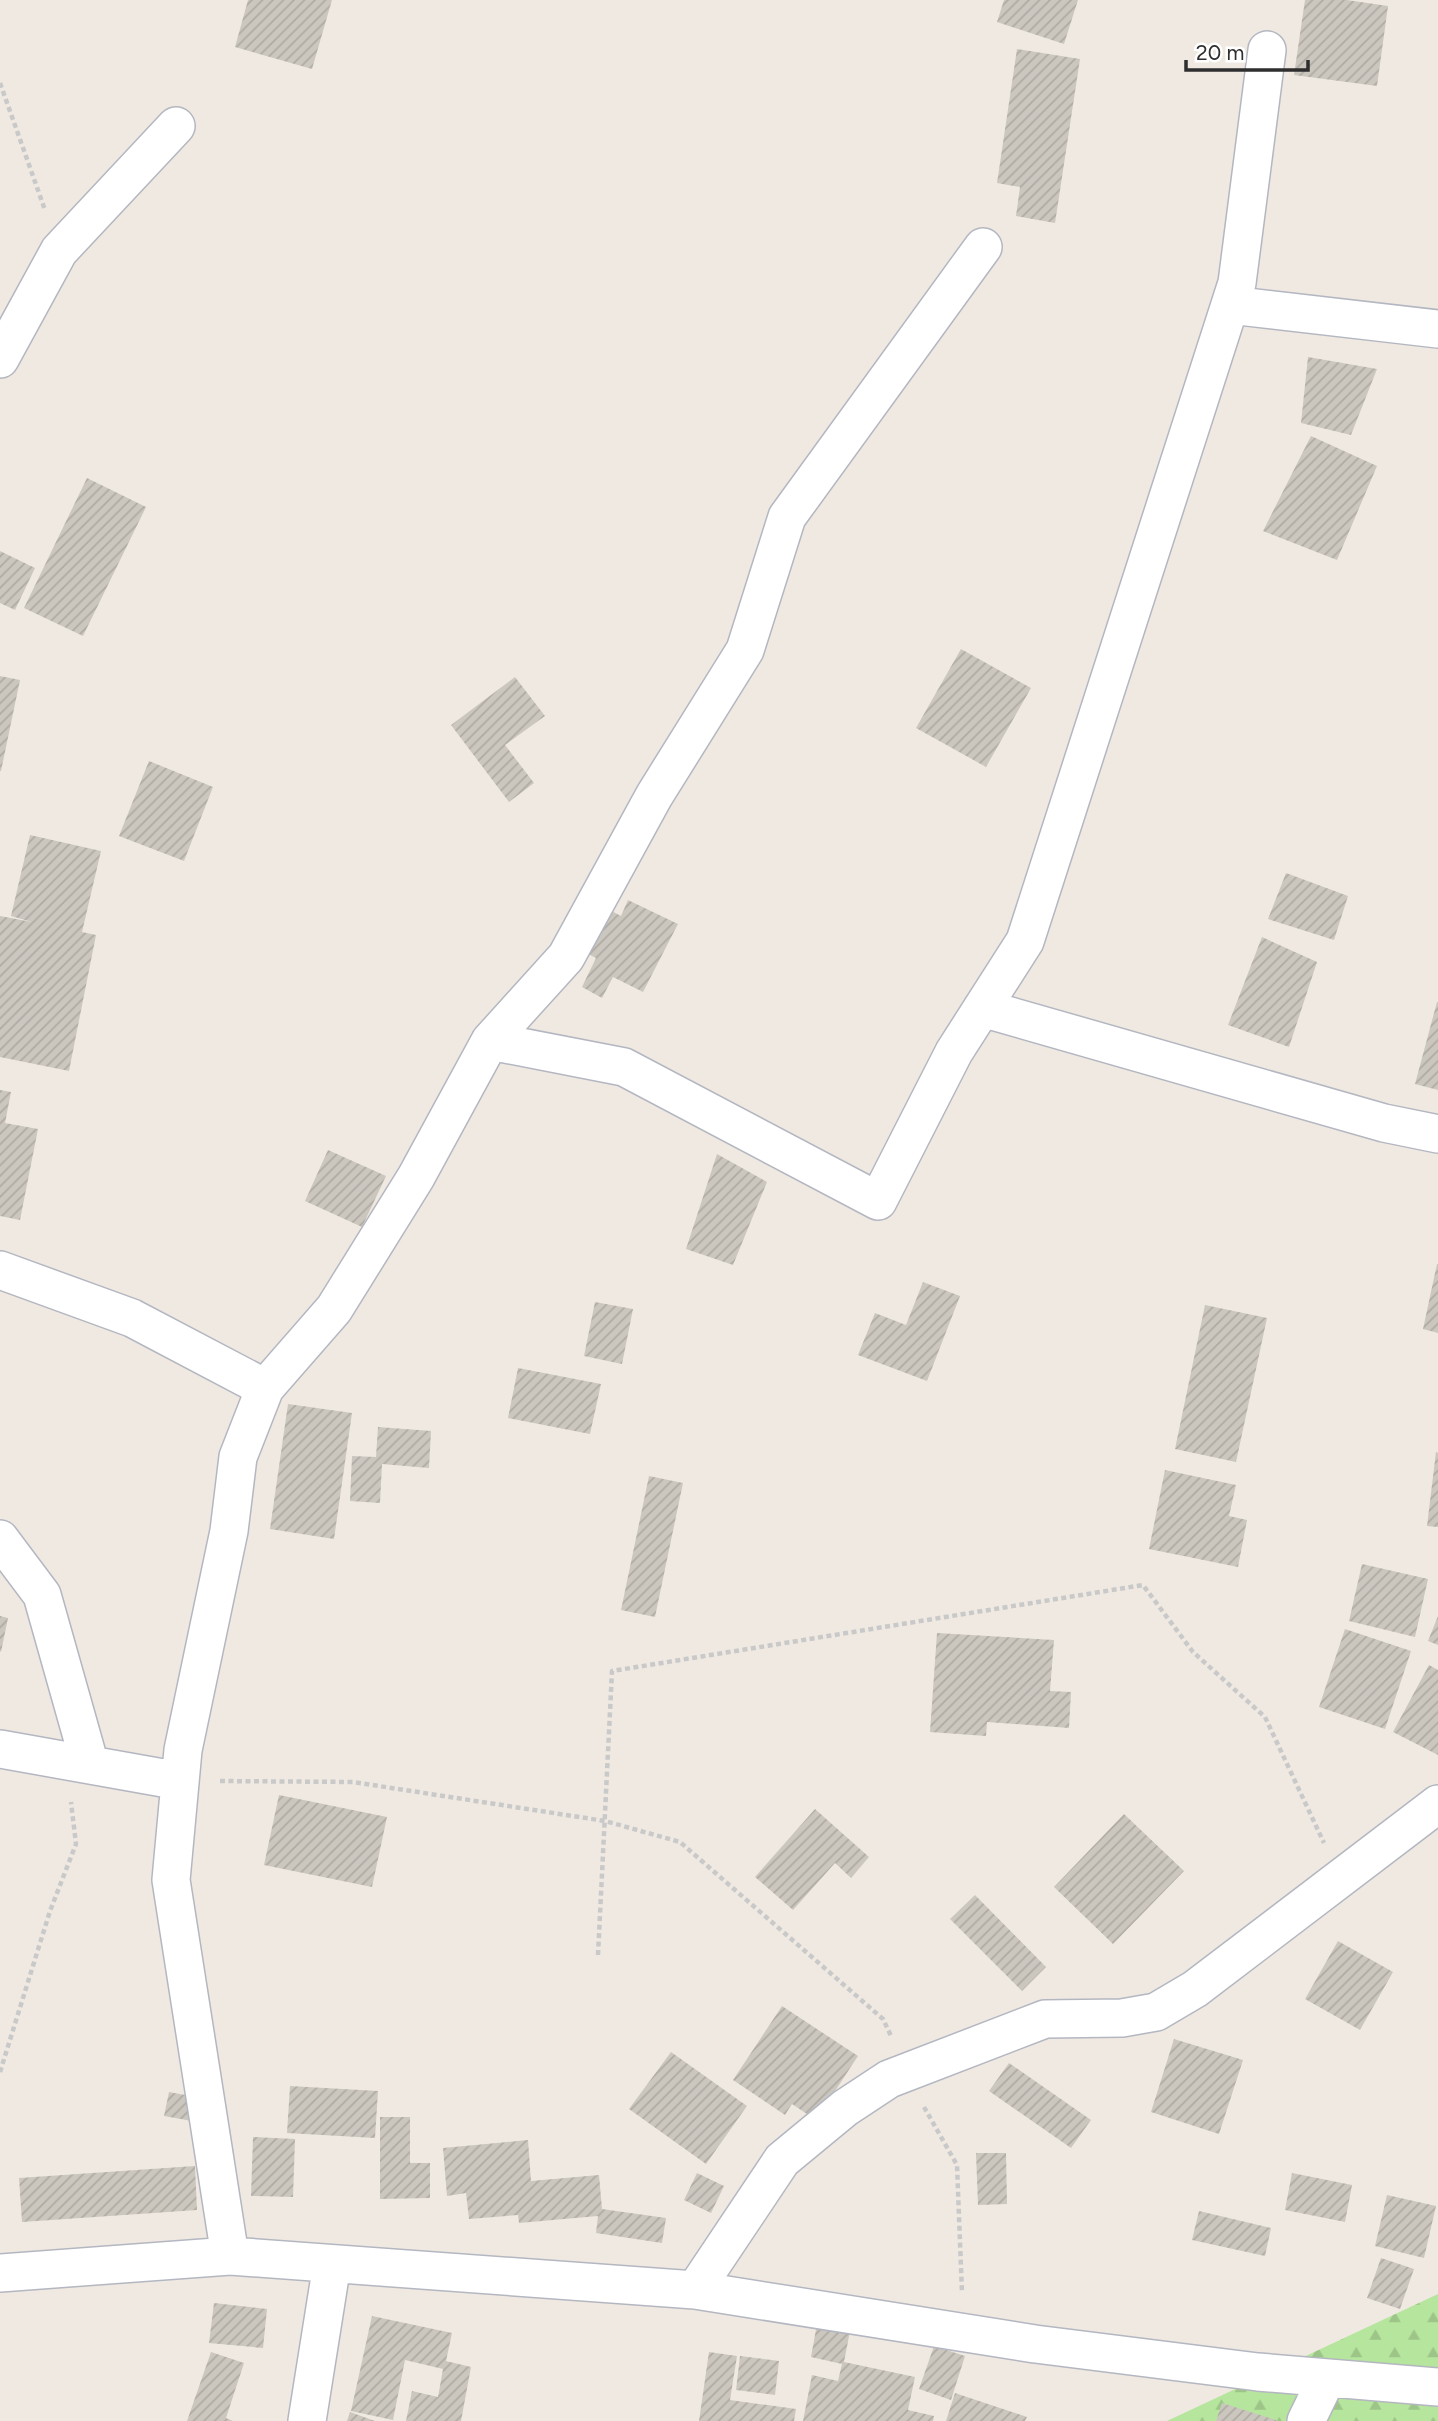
<svg xmlns="http://www.w3.org/2000/svg" width="1438" height="2421" viewBox="0 0 1438 2421" font-family="Figtree,sans-serif">
	<defs>
		<pattern id="forest-firs" width="22" height="20" patternUnits="userSpaceOnUse" patternTransform="scale(1.75)"><rect width="22" height="20" fill="#b6e59e"/><path d="M5 1l3.5 6h-7zM16 11l3.5 6h-7z" fill="#9dc588"/></pattern>
		<pattern id="building-hatch" width="6" height="6" patternUnits="userSpaceOnUse" patternTransform="scale(1.75)"><rect width="6" height="6" fill="#cbc7bf"/><path d="M-1 1l2-2M0 6l6-6M5 7l2-2" fill="none" stroke="#afaba4"/></pattern>
	</defs>
	<rect width="100%" height="100%" fill="#efe9e1"/>
	<path fill="url(#forest-firs)" d="M 1438,2294 L 1438,2421 L 1167,2421 Z"/>
	<path fill="url(#building-hatch)" d="M 248,0 L 332,0 L 312,69 L 235,47 Z
		M 1004,0 L 1078,0 L 1064,44 L 997,22 Z
		M 1305,0 L 1347,0 L 1388,6 L 1377,86 L 1294,75 Z
		M 1017,49 L 1080,59 L 1055,223 L 1016,216 L 1020,187 L 997,183 Z
		M 1308,357 L 1377,369 L 1351,435 L 1301,423 Z
		M 1311,436 L 1377,466 L 1337,560 L 1263,531 Z
		M 87,478 L 146,507 L 83,636 L 24,608 Z
		M 0,551 L 35,568 L 15,610 L 0,603 Z
		M 961,649 L 1031,688 L 986,767 L 916,728 Z
		M 0,676 L 20,680 L 1,771 L 0,771 Z
		M 515,677 L 545,716 L 505,745 L 534,783 L 509,802 L 451,725 Z
		M 149,761 L 213,787 L 184,861 L 119,836 Z
		M 30,835 L 101,851 L 82,932 L 96,935 L 69,1071 L 0,1057 L 0,916 L 32,922 L 11,916 Z
		M 1286,873 L 1348,896 L 1334,940 L 1268,919 Z
		M 628,900 L 678,924 L 643,992 L 613,977 L 602,998 L 582,987 L 596,958 L 584,952 L 606,908 L 621,916 Z
		M 1262,937 L 1317,962 L 1289,1047 L 1228,1025 Z
		M 1437,1002 L 1438,1002 L 1438,1090 L 1415,1084 Z
		M 0,1090 L 11,1092 L 5,1123 L 38,1129 L 20,1220 L 0,1216 Z
		M 328,1150 L 386,1176 L 362,1227 L 305,1201 Z
		M 717,1154 L 767,1182 L 733,1265 L 686,1249 Z
		M 1437,1264 L 1438,1264 L 1438,1333 L 1423,1329 Z
		M 923,1282 L 960,1296 L 927,1381 L 858,1355 L 875,1313 L 906,1325 Z
		M 595,1302 L 633,1309 L 622,1364 L 584,1356 Z
		M 1205,1305 L 1267,1318 L 1236,1462 L 1175,1449 Z
		M 518,1368 L 601,1384 L 590,1434 L 508,1418 Z
		M 288,1404 L 352,1413 L 334,1539 L 270,1529 Z
		M 378,1427 L 431,1431 L 429,1468 L 382,1464 L 380,1503 L 350,1501 L 352,1456 L 376,1457 Z
		M 1436,1452 L 1438,1453 L 1438,1527 L 1427,1526 Z
		M 1165,1470 L 1236,1485 L 1229,1516 L 1247,1520 L 1238,1567 L 1149,1549 Z
		M 649,1476 L 683,1483 L 655,1617 L 621,1610 Z
		M 1362,1564 L 1428,1579 L 1415,1637 L 1349,1621 Z
		M 0,1616 L 8,1618 L 1,1652 L 0,1651 Z
		M 1438,1616 L 1438,1645 L 1428,1641 Z
		M 1345,1629 L 1411,1651 L 1385,1729 L 1319,1707 Z
		M 937,1633 L 1054,1640 L 1050,1691 L 1071,1692 L 1069,1728 L 987,1722 L 986,1736 L 930,1732 Z
		M 1429,1665 L 1438,1670 L 1438,1755 L 1393,1732 Z
		M 279,1795 L 387,1817 L 372,1887 L 264,1865 Z
		M 815,1809 L 869,1857 L 851,1878 L 835,1863 L 793,1910 L 755,1877 Z
		M 1124,1814 L 1184,1871 L 1113,1944 L 1054,1887 Z
		M 975,1895 L 1046,1967 L 1022,1991 L 950,1919 Z
		M 1338,1941 L 1393,1972 L 1360,2030 L 1305,1999 Z
		M 782,2006 L 858,2056 L 816,2120 L 792,2104 L 785,2115 L 733,2080 Z
		M 1174,2039 L 1243,2060 L 1219,2134 L 1151,2112 Z
		M 671,2052 L 747,2106 L 706,2164 L 629,2109 Z
		M 1009,2063 L 1091,2120 L 1071,2148 L 989,2091 Z
		M 290,2086 L 378,2091 L 375,2138 L 287,2133 Z
		M 169,2092 L 196,2097 L 192,2121 L 164,2116 Z
		M 380,2117 L 410,2117 L 410,2163 L 430,2163 L 430,2198 L 380,2199 Z
		M 253,2137 L 295,2139 L 293,2197 L 251,2196 Z
		M 528,2140 L 531,2181 L 599,2175 L 602,2209 L 666,2218 L 662,2243 L 596,2233 L 598,2216 L 519,2223 L 518,2215 L 469,2219 L 466,2193 L 447,2196 L 443,2148 Z
		M 976,2153 L 1006,2153 L 1007,2204 L 978,2205 Z
		M 195,2166 L 197,2210 L 22,2222 L 19,2178 Z
		M 697,2173 L 724,2186 L 711,2213 L 684,2200 Z
		M 1292,2173 L 1352,2185 L 1345,2222 L 1285,2210 Z
		M 1387,2195 L 1436,2206 L 1424,2258 L 1375,2246 Z
		M 1199,2211 L 1271,2228 L 1265,2256 L 1192,2240 Z
		M 1381,2258 L 1414,2269 L 1400,2309 L 1367,2298 Z
		M 214,2303 L 267,2309 L 263,2348 L 209,2343 Z
		M 372,2316 L 452,2333 L 446,2361 L 471,2367 L 461,2421 L 406,2421 L 412,2391 L 438,2397 L 443,2369 L 405,2360 L 393,2420 L 351,2411 Z
		M 817,2324 L 850,2331 L 844,2362 L 915,2377 L 908,2410 L 934,2416 L 933,2421 L 803,2421 L 812,2375 L 838,2381 L 842,2364 L 811,2357 Z
		M 934,2346 L 965,2356 L 951,2400 L 919,2389 Z
		M 211,2352 L 244,2363 L 226,2418 L 233,2421 L 187,2421 Z
		M 709,2352 L 737,2356 L 730,2400 L 796,2409 L 794,2421 L 699,2421 Z
		M 740,2356 L 779,2361 L 775,2395 L 736,2390 Z
		M 955,2393 L 1027,2417 L 1025,2421 L 946,2421 Z
		M 1222,2403 L 1276,2420 L 1276,2421 L 1216,2421 Z
		M 350,2412 L 375,2421 L 347,2421 Z"/>
	<g fill="none" stroke-linecap="round" stroke-linejoin="round">
		<g stroke="#b4b7c1" stroke-width="40">
			<path id="street" d="M 1230,305 L 1438,329
				M 0,359 L 59,251 L 176,126
				M 982,1008 L 1384,1123 L 1438,1134
				M 490,1041 L 566,957 L 654,796 L 745,650 L 787,517 L 983,247
				M 0,1270 L 132,1318 L 265,1388
				M 0,1539 L 42,1595 L 90,1765
				M 0,1749 L 180,1781
				M 230,2256 L 171,1880 L 183,1750 L 229,1531 L 238,1457 L 265,1388 L 334,1309 L 416,1177 L 490,1041 L 624,1067 L 878,1201 L 954,1052 L 1025,941 L 1237,283 L 1267,50
				M 0,2273 L 230,2256 L 695,2290 L 1035,2344 L 1258,2372 L 1438,2387
				M 695,2290 L 782,2160 L 845,2108 L 889,2079 L 1045,2019 L 1122,2018 L 1156,2012 L 1195,1989 L 1438,1804
				M 307,2421 L 332,2264
				M 1306,2421 L 1327,2378"/>
		</g>
		<path stroke="#c9c9c9" stroke-width="4.5" stroke-dasharray="5 3.5" stroke-linecap="butt" d="M 0,83 L 45,210
			M 220,1781 L 353,1782 L 605,1821 L 680,1842 L 883,2019 L 891,2036
			M 598,1955 L 612,1671 L 1143,1585 L 1193,1652 L 1265,1717 L 1324,1843
			M 0,2072 L 50,1911 L 76,1844 L 71,1802
			M 924,2107 L 957,2165 L 962,2293"/>
		<use href="#street" stroke="#fff" stroke-width="37"/>
	</g>
	<path d="M1186 60v10h122v-10" fill="none" stroke="#2e2e2e" stroke-width="3.5"/>
	<text x="1196" y="60" font-size="21" fill="#2e2e2e" stroke="#ffffff" stroke-width="5" paint-order="stroke">20 m</text>
</svg>
